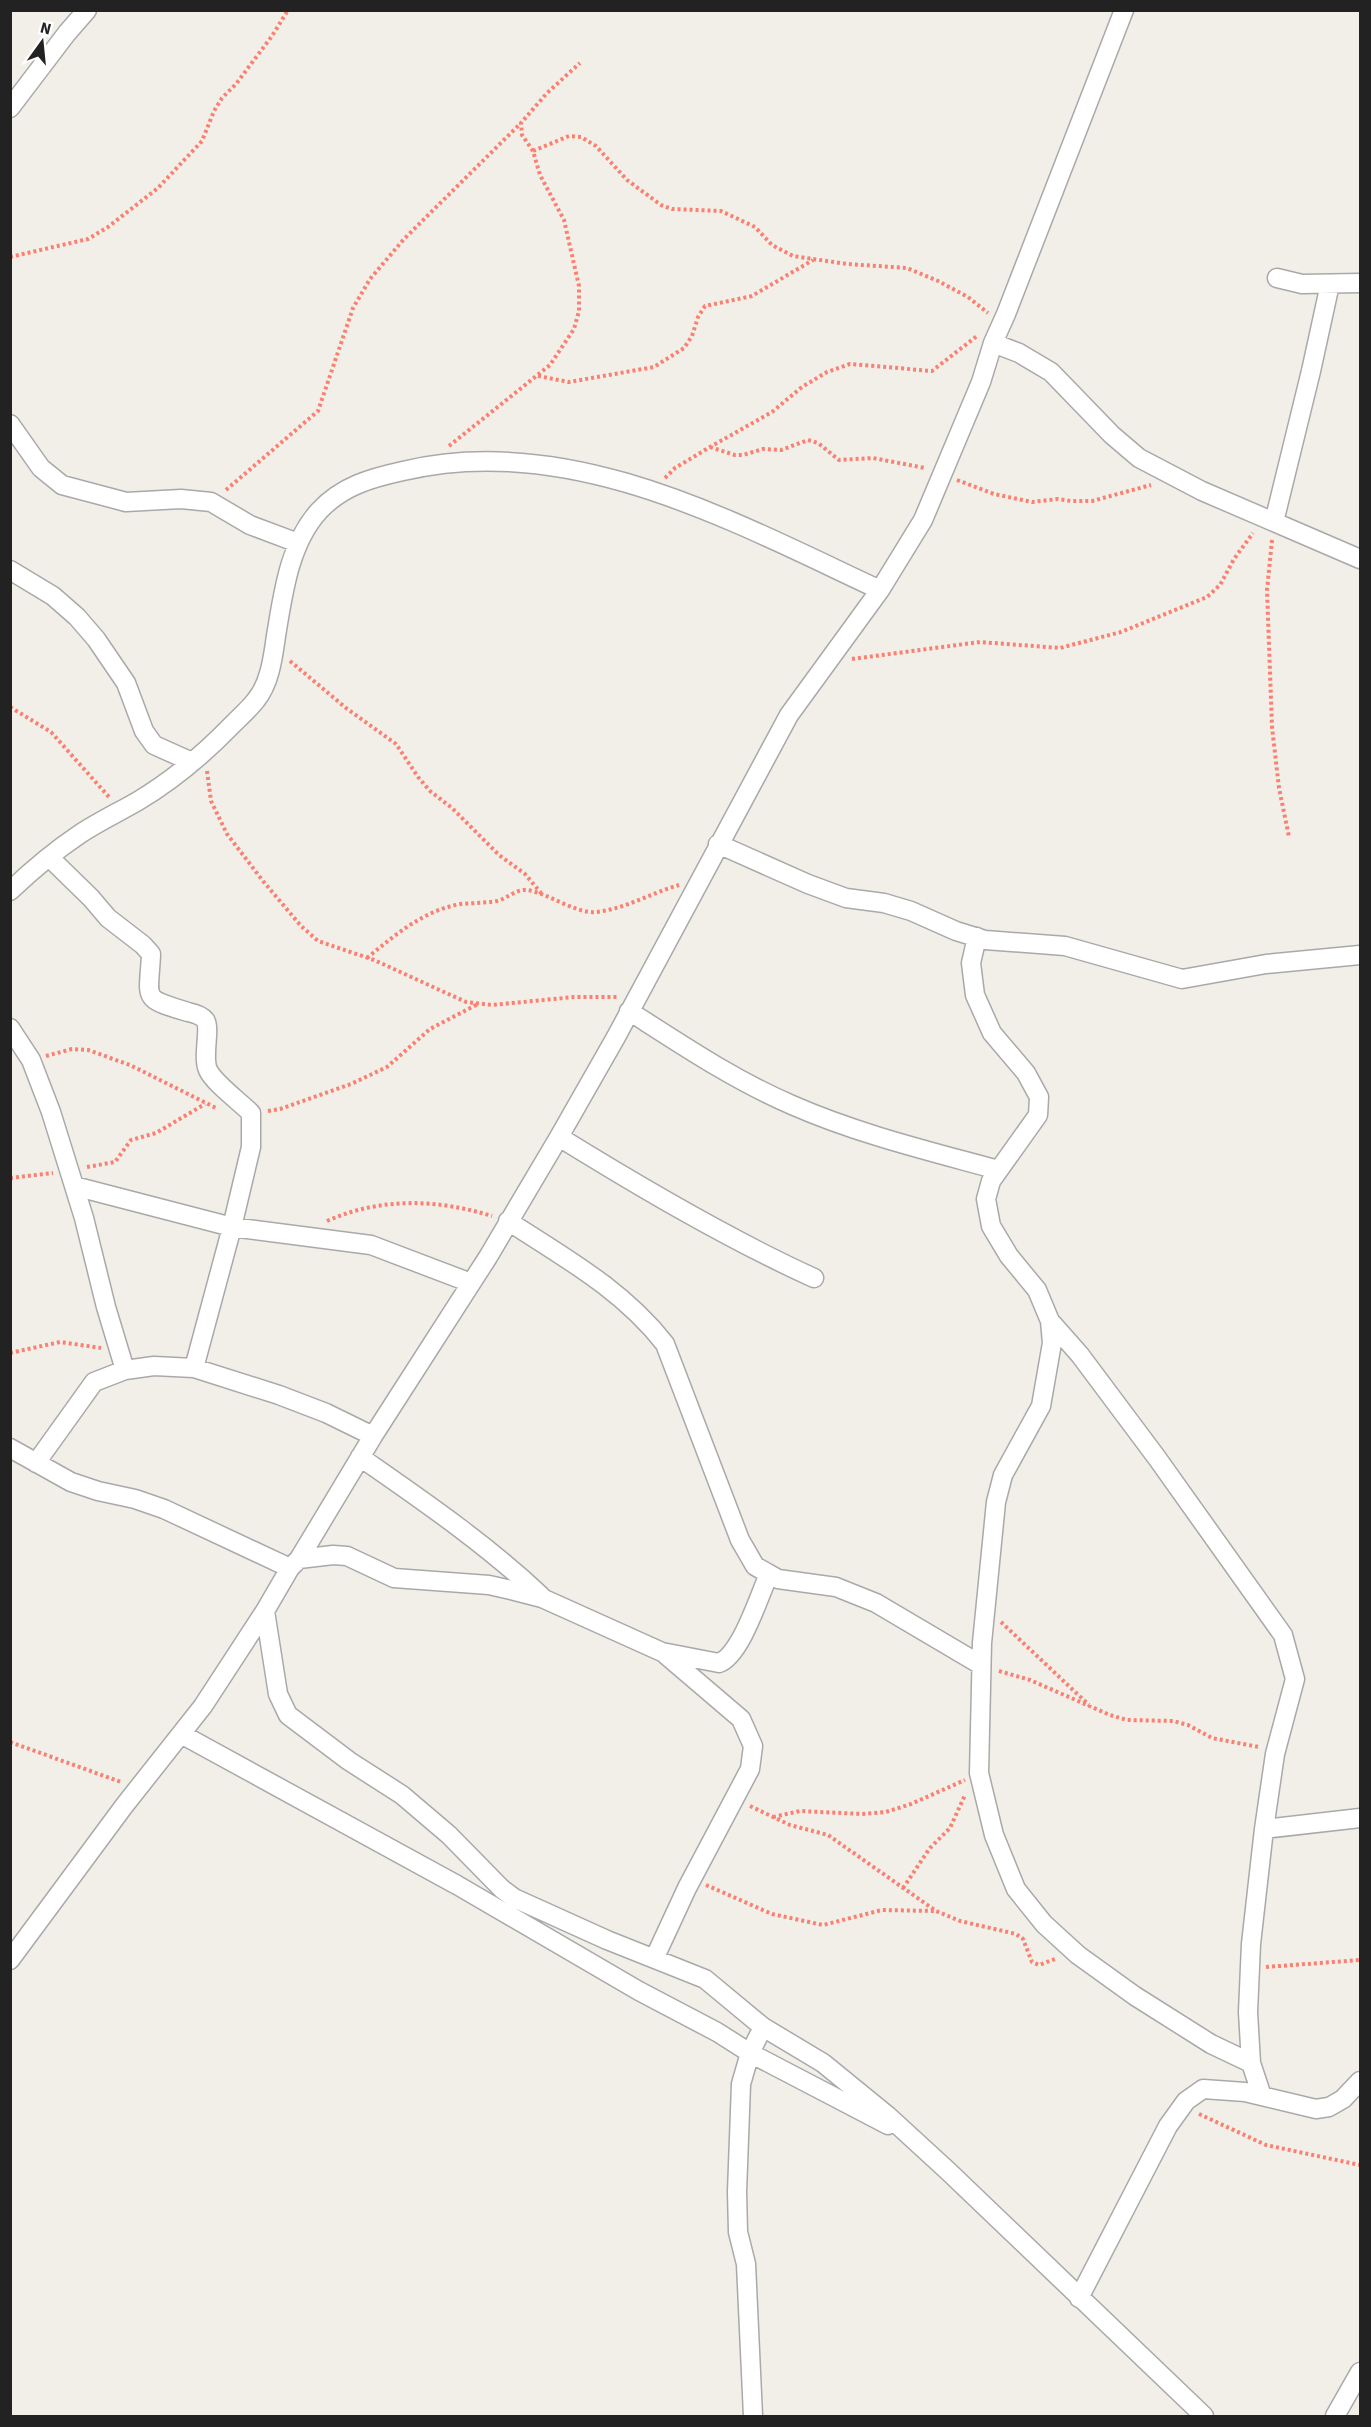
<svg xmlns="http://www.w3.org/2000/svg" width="1371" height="2427" viewBox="0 0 1371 2427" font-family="'Source Sans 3',sans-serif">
	<rect width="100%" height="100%" fill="#f2efe9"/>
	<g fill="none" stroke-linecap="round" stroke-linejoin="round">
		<g stroke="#a9a9a9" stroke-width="21">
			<path id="street" d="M 10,108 L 67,33 L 87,10
				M 1277,278 L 1302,284 L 1360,283
				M 993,343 L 1019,353 L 1051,372 L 1112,435 L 1139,458 L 1202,491 L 1360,559
				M 10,424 L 41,468 L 62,485 L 126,502 L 181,499 L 211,502 L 250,525 L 298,543
				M 1274,522 L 1311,371 L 1330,284
				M 10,570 L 53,596 L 77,617 L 96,639 L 126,683 L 144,731 L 154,745 L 192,762
				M 718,844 L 808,884 L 846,898 L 884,903 L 911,911 L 956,931 L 985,940 L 1065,946 L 1182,979 L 1266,964 L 1360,955
				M 50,858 L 91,898 L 108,918 L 143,945 L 151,954 C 149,1000 140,998 188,1012 C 193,1013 201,1015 205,1020 C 211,1028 202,1057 208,1070 C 214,1083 240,1102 251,1113 L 251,1147 L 232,1227 L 194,1368
				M 10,891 C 31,871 56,850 80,834 C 98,822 119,812 138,801 C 173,780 205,753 233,724 C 241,716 250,708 256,700 C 270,683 273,657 276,636 C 283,594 289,544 319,511 C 342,486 371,478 403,471 C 570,431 734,522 880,590
				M 977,937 L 971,963 L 975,995 L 992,1033 L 1026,1073 L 1039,1097 L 1038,1115 L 991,1181 L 986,1199 L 991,1226 L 1009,1256 L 1037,1290 L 1050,1321 L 1052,1343 L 1041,1406 L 1003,1475 L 996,1502 L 982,1643 L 979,1773 L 994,1835 L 1016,1889 L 1044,1924 L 1078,1955 L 1135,1996 L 1211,2044 L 1251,2063
				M 629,1011 C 682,1045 734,1080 792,1105 C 858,1134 929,1151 998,1170
				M 10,1028 L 31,1060 L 51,1112 L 84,1218 L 106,1307 L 125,1370
				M 559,1137 C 640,1187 728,1239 814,1278
				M 74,1186 L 232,1227 L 371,1245 L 471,1283
				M 508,1221 C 565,1258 623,1290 665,1344 L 740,1540 L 755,1566 L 778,1579 L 836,1587 L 876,1603 L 981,1665
				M 1050,1321 L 1080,1355 L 1157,1458 L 1283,1635 L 1295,1679 L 1275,1754 L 1264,1829 L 1251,1944 L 1248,2012 L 1251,2063 L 1262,2096
				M 10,1448 L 71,1482 L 98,1491 L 135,1499 L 164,1509 L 290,1568
				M 360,1457 C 423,1501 485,1543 541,1596
				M 36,1463 L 94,1382 L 125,1370 L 154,1366 L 194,1368 L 279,1395 L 326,1413 L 373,1436
				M 299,1559 L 333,1555 L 347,1556 L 394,1578 L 489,1585 L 511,1590 L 542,1598 L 662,1652 L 719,1663 C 741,1655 759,1596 769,1574
				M 265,1611 L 278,1694 L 288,1715 L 349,1761 L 402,1795 L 449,1835 L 502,1889 L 514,1898 L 607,1940 L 705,1979 L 763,2027 L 823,2063 L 888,2116 L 948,2171 L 1204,2416
				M 181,1734 L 457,1885 L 639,1991 L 717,2032 L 750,2053 L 888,2125
				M 1264,1829 L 1360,1818
				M 655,1957 L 687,1888 L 750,1769 L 753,1746 L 741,1719 L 666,1655
				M 10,1960 L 124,1806 L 203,1706 L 265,1611 L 290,1568 L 299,1559 L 373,1436 L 488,1257 L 559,1137 L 616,1037 L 789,715 L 880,590 L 923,520 L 981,382 L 993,343 L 1006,314 L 1124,10
				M 1079,2298 L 1168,2126 L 1186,2101 L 1203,2089 L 1245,2092 L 1316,2109 L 1329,2107 L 1343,2099 L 1360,2081
				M 753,2416 L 746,2264 L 738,2232 L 737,2192 L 741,2084 L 750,2053 L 763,2027
				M 1335,2416 L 1360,2372"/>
		</g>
		<path stroke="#fa8072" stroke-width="4" stroke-dasharray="3 3" stroke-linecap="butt" d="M 533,151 L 569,136 L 581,137 L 596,146 L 627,180 L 661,205 L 672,209 L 721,211 L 755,227 L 772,245 L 793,256 L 847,264 L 907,268 L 938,281 L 968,297 L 988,313
			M 10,257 L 88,239 L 108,227 L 158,188 L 202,141 L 214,111 L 222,98 L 236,84 L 272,36 L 288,10
			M 538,376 L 569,382 L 654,367 L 684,348 L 692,336 L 698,317 L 705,306 L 752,296 L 813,260
			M 449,446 L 550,365 L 574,329 L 579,311 L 579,286 L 564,220 L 540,175 L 533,151 L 522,135 L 521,123 L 547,93 L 580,63
			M 710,447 L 735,455 L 743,455 L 763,449 L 781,450 L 808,440 L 818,443 L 839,460 L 873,458 L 925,468
			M 665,478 L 675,468 L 710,447 L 772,412 L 802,387 L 827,372 L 850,364 L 932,371 L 977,336
			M 957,480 L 994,494 L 1032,502 L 1058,499 L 1071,501 L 1092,501 L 1151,485
			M 226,490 L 318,411 L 353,308 L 370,279 L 404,239 L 521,123
			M 1272,540 L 1267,590 L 1272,727 L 1279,788 L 1289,837
			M 852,659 L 980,642 L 1060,648 L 1121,632 L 1207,597 L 1220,585 L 1234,559 L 1253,533
			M 290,661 L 346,708 L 396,744 L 418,777 L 430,791 L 452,808 L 499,855 L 525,874 L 541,893
			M 10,707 L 51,732 L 109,797
			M 207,771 L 211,801 L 227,834 L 263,881 L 301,926 L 318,941 L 374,960 L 466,1002 L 492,1005 L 574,997 L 618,997
			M 367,958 C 395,935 424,910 461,904 C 473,903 485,903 497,901 C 508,898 516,889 527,890 C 548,893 576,914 596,912 C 625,909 651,893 679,885
			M 46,1056 L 72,1049 L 88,1050 L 130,1065 L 216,1108
			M 268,1111 L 280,1109 L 351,1084 L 387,1067 L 430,1029 L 478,1004
			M 87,1167 L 115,1162 L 131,1140 L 156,1133 L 205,1104
			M 10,1178 L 53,1173
			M 327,1221 C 381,1197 437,1199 492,1216
			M 10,1353 L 60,1342 L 101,1348
			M 1001,1622 L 1089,1705
			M 999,1671 L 1030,1680 L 1110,1715 L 1127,1720 L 1173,1721 L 1188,1725 L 1212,1738 L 1259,1747
			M 10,1742 L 121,1782
			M 750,1806 L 790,1825 L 828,1835 L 936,1911 L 960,1921 L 1016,1934 L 1023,1939 L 1032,1962 L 1039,1965 L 1055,1959
			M 773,1817 L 800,1811 L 862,1814 L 886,1812 L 911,1804 L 965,1780
			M 706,1885 L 772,1914 L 823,1925 L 882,1910 L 935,1911
			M 903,1888 L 930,1848 L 950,1828 L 965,1795
			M 1266,1967 L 1360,1960
			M 1199,2114 L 1266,2145 L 1360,2165"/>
		<use href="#street" stroke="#fff" stroke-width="18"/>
	</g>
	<rect width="1371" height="2427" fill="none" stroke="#222222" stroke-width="24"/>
	<g transform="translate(42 42) rotate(15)" stroke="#ffffff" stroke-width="4.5" paint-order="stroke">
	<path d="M0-4.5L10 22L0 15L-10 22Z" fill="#222222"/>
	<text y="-9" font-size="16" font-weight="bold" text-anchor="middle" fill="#222222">N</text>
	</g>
</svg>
